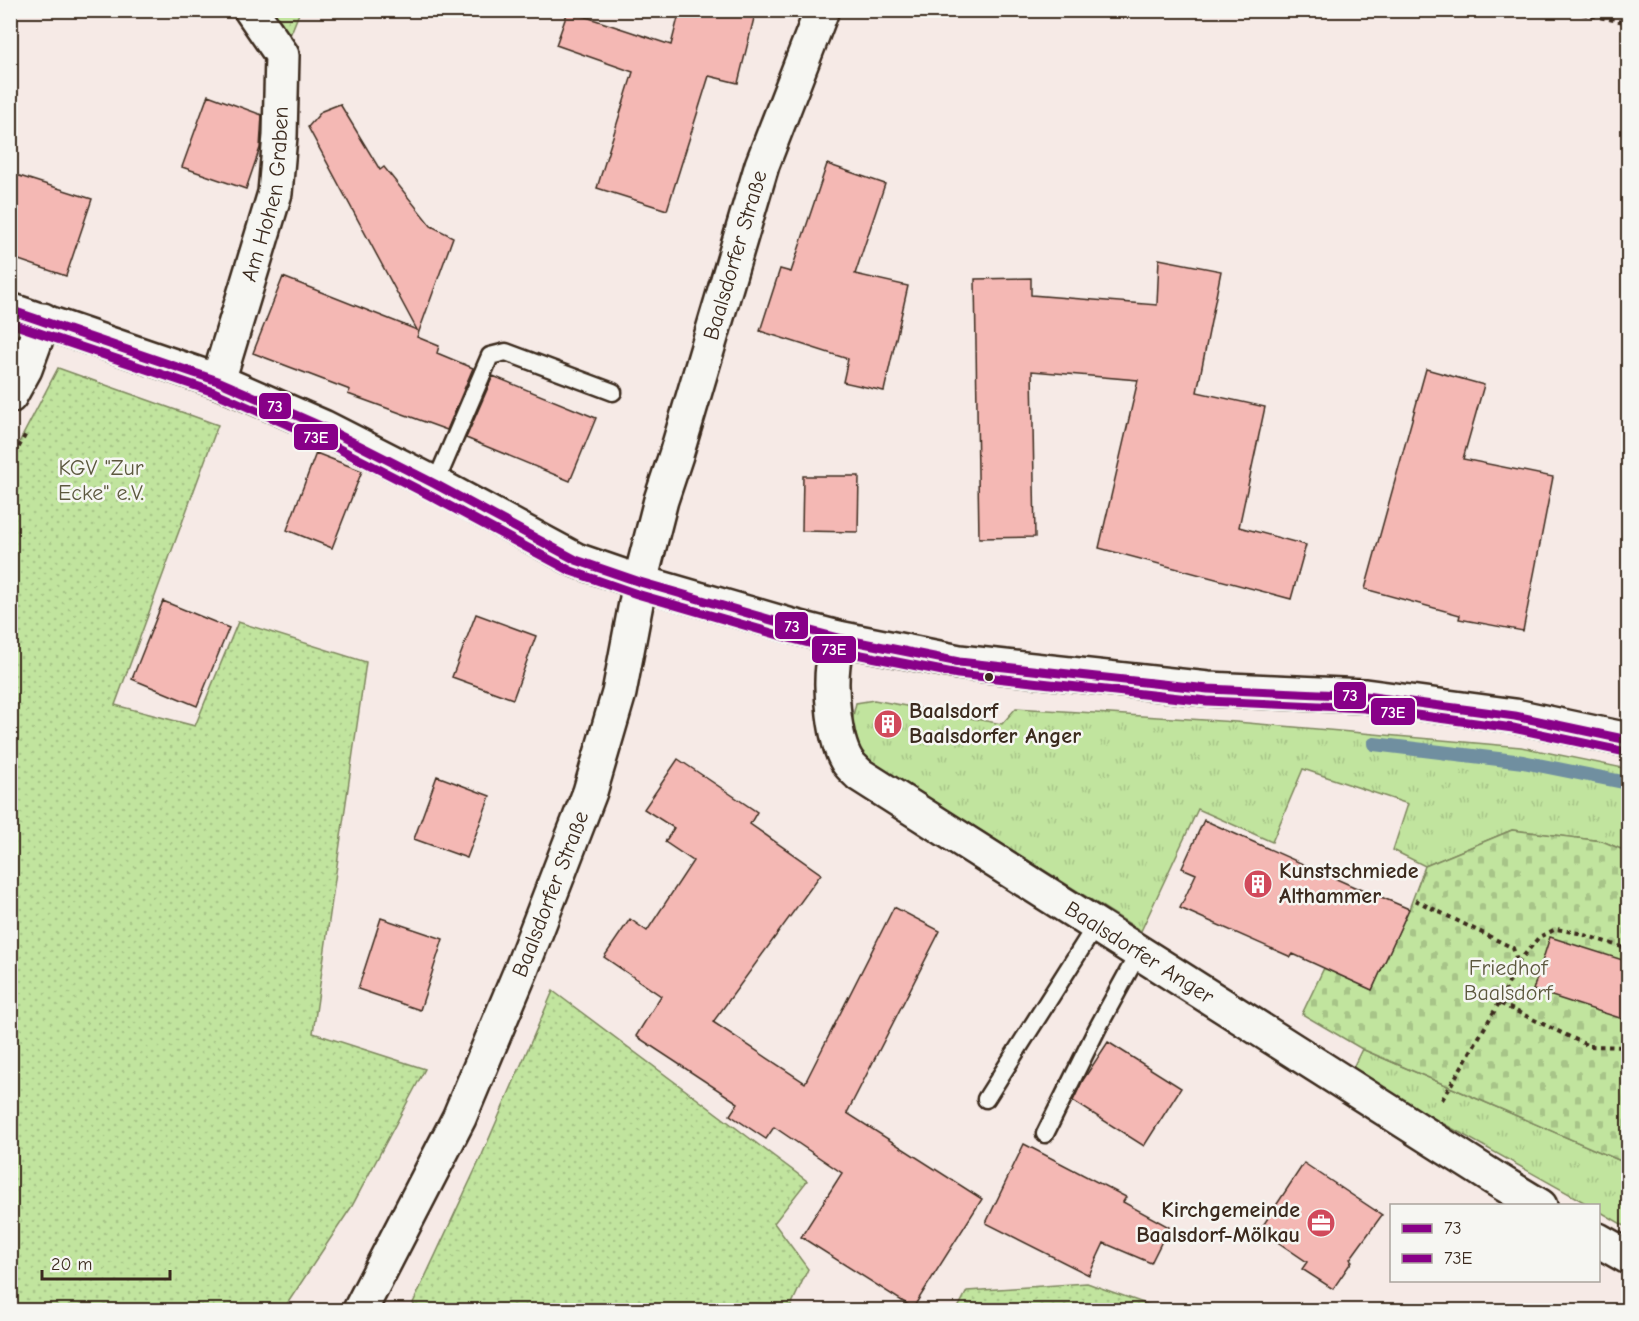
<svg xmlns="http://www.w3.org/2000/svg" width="1639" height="1321" viewBox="0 0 1639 1321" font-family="'Comic Neue',sans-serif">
	<defs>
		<pattern id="grass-tufts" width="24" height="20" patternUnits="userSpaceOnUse" patternTransform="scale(1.5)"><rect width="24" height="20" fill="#c1e49e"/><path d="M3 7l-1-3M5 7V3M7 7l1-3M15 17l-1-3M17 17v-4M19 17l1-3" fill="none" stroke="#a7c488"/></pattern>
		<pattern id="forest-crowns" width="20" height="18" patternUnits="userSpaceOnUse" patternTransform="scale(1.5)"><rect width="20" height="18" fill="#c1e49e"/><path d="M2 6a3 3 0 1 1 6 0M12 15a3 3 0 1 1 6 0" fill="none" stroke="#a7c488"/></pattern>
		<pattern id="cemetery-stones" width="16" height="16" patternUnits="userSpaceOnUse" patternTransform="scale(1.5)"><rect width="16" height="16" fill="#c1e49e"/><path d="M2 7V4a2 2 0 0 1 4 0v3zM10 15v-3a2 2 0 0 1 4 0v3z" fill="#a7c488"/></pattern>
		<pattern id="garden-dots" width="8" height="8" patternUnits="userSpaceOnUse" patternTransform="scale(1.5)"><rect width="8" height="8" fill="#c1e49e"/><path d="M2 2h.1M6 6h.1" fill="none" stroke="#a7c488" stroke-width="1.8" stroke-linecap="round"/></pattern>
	</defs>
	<rect width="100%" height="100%" fill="#f6eae6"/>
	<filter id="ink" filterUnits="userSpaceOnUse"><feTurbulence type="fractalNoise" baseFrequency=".0167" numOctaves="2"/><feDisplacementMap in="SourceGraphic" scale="12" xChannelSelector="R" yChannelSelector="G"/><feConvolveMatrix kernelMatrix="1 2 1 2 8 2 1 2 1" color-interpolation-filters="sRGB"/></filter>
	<g filter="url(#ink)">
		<path fill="url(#grass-tufts)" stroke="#7e875e" stroke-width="1.5" d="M 874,700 L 1002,724 L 1016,708 L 1236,722 L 1521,747 L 1628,769 L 1628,852 L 1602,841 L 1512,830 L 1425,866 L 1393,850 L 1408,804 L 1303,769 L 1272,842 L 1198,809 L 1141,931 L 867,759 L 849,733 L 856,703 Z
			M 1362,1049 L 1628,1164 L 1628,1228 L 1599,1211 L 1598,1206 L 1589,1205 L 1351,1072 Z"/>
		<path fill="url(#forest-crowns)" stroke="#7e875e" stroke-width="1.5" d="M 255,11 L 300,11 L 282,55 Z"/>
		<path fill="url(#cemetery-stones)" stroke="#7e875e" stroke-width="1.5" d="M 1512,830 L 1602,841 L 1628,852 L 1628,1164 L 1362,1049 L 1302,1014 L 1324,968 L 1372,990 L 1409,909 L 1425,866 Z"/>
		<path fill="url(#garden-dots)" stroke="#7e875e" stroke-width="1.5" d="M 58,368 L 218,425 L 115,705 L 195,726 L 238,622 L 366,662 L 313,1033 L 425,1069 L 352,1206 L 283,1310 L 11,1310 L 11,458 Z
			M 553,991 L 807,1181 L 774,1223 L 808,1269 L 789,1310 L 417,1310 L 413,1303 L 482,1155 Z
			M 1087,1283 L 1163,1310 L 957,1310 L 967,1291 Z"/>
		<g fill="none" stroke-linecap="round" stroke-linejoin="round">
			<path stroke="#708fa0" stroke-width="14" d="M 1374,744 L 1523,762 L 1628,783"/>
		</g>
		<path fill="#f4b8b4" stroke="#3b2a1e" stroke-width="1.5" d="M 680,10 L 756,10 L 738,83 L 709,76 L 667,210 L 597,188 L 633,72 L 556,45 L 568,11 L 671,45 Z
			M 208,95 L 262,115 L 260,148 L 246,189 L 182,167 Z
			M 340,104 L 380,170 L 384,167 L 431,226 L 453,237 L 417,337 L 439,346 L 437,353 L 473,368 L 447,430 L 348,394 L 350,390 L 253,353 L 283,277 L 417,330 L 308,127 L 322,111 Z
			M 827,164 L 885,184 L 855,274 L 908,286 L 884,391 L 843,382 L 848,359 L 760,331 L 780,269 L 791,272 Z
			M 10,173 L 92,199 L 66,276 L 10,257 Z
			M 1159,259 L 1221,271 L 1197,392 L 1265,407 L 1239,527 L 1306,545 L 1291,599 L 1099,548 L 1138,380 L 1032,371 L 1035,537 L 979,538 L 975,279 L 1031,278 L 1031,295 L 1157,305 Z
			M 1426,369 L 1484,385 L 1463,459 L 1553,477 L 1523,631 L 1459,619 L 1460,615 L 1365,589 Z
			M 493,376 L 596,418 L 570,481 L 466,438 Z
			M 316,453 L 362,471 L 332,548 L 287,530 Z
			M 803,476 L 859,476 L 858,532 L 802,531 Z
			M 163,601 L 229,628 L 197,706 L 132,679 Z
			M 476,614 L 536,636 L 513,699 L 452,677 Z
			M 678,759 L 757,812 L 750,824 L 821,874 L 713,1022 L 805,1083 L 894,907 L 940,931 L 847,1113 L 982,1199 L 913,1308 L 801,1237 L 842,1173 L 774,1127 L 766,1139 L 730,1115 L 738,1103 L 636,1036 L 661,996 L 604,957 L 630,919 L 647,931 L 693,861 L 665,842 L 674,828 L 644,809 Z
			M 437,776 L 490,796 L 467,858 L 414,839 Z
			M 1204,820 L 1359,889 L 1360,888 L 1409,909 L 1372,990 L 1293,954 L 1291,957 L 1180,908 L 1196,874 L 1182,868 Z
			M 381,918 L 443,939 L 420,1010 L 358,989 Z
			M 1550,937 L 1629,962 L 1629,1021 L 1533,990 Z
			M 1108,1042 L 1181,1088 L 1144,1146 L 1073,1101 L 1083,1080 Z
			M 1024,1144 L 1126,1197 L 1123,1202 L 1169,1227 L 1151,1263 L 1104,1243 L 1089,1275 L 986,1223 Z
			M 1304,1163 L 1382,1215 L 1350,1259 L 1352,1261 L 1333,1289 L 1302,1269 L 1307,1262 L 1260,1230 Z"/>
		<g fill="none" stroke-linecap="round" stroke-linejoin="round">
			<g stroke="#3b2a1e" stroke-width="21">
				<path id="service" d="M 435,484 L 490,356 L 506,352 L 613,392
					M 986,1099 L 1096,925
					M 1045,1134 L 1097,1029 L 1139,952"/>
			</g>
			<g stroke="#3b2a1e" stroke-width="38">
				<g id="minor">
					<path id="s1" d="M 218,381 L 275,193 L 280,136 L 282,55 L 251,10"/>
					<path d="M 10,396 L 25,369 L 43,320"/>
					<path id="s2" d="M 838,638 C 836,647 834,656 833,665 C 830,690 834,740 847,761 C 850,766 856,771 860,775 L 1494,1178 L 1540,1206"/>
					<path d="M 1598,1240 L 1628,1257"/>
				</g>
			</g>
			<g stroke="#3b2a1e" stroke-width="38">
				<path id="tertiary" d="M 10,310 L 218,381 L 323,427 L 435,484 L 576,560 L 640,582 L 792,626 L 838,638 L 959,662 L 1208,689 L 1365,696 L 1515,716 L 1628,740"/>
			</g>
			<g stroke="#3b2a1e" stroke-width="38">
				<g id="secondary">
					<path id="s3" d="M 360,1310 L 459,1118 L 522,968 L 590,792 L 619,693 L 640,582 L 661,500 L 676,455 L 762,165 L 822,10"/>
				</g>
			</g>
			<path stroke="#3b2a1e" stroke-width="4" stroke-dasharray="4.5 4.5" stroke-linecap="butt" d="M 1565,10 L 1628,23
				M 10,463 L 27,432
				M 1415,900 L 1513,948 L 1518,964 L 1499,1003 L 1589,1046 L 1628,1047
				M 1518,963 L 1539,937 L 1556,929 L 1578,933 L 1628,949
				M 1442,1100 L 1499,1003"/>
			<use href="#service" stroke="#f6f6f2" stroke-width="16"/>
			<use href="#minor" stroke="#f6f6f2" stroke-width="33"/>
			<use href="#tertiary" stroke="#f6f6f2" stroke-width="33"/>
			<use href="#secondary" stroke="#f6f6f2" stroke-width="33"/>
			<g stroke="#f6f6f2" stroke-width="14">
				<path id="bus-1" d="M 10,310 L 218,381 L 323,427 L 435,484 L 576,560 L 640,582 L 792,626 L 838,638 L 959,662 L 1208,689 L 1365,696 L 1515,716 L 1628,740"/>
			</g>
			<g stroke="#f6f6f2" stroke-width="14">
				<path id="bus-2" d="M 10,323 L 214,392 L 318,438 L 429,495 L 571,571 L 637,594 L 789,638 L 836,650 L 958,674 L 1207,701 L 1364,708 L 1513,728 L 1626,752"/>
			</g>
			<use href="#bus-1" stroke="#808" stroke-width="9"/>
			<use href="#bus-2" stroke="#808" stroke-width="9"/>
		</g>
	</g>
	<defs>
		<g id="building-disc" transform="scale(1.5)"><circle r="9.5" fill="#d1495b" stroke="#f6f6f2"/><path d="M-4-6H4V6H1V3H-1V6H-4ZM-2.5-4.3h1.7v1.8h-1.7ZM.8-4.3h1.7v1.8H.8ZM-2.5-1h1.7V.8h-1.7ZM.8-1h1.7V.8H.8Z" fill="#fff"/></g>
		<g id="office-disc" transform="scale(1.5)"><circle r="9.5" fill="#d1495b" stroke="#f6f6f2"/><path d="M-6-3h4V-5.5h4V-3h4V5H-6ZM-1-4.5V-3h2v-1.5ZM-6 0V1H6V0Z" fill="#fff"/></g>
	</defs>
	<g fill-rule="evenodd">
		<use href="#building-disc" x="888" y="724"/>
		<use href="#building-disc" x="1258" y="884"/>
		<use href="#office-disc" x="1321" y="1223"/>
	</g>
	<circle fill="#3b2a1e" stroke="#f6f6f2" stroke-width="2" cx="989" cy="677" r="5"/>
	<g text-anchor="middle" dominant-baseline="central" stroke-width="5" stroke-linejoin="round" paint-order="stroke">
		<g font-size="22" fill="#3b2a1e" stroke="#f6f6f2">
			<text stroke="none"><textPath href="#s1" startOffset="194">Am Hohen Graben</textPath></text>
			<text stroke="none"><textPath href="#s3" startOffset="1124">Baalsdorfer Straße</textPath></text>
			<text stroke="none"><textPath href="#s3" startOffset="458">Baalsdorfer Straße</textPath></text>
			<text stroke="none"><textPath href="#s2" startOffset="476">Baalsdorfer Anger</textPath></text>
		</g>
		<g font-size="22" fill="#5c583e" stroke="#f6f6f2">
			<text x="101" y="468">KGV "Zur<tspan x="101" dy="25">Ecke" e.V.</tspan></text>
			<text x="1508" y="968">Friedhof<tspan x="1508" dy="25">Baalsdorf</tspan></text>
		</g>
		<g font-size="22" font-weight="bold" fill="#3b2a1e" stroke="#f6f6f2" text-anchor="start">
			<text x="909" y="711">Baalsdorf<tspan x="909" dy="25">Baalsdorfer Anger</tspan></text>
			<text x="1279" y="871">Kunstschmiede<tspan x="1279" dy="25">Althammer</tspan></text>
			<text x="1300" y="1210" text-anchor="end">Kirchgemeinde<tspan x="1300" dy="25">Baalsdorf-Mölkau</tspan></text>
		</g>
	</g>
	<g stroke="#f6f6f2" stroke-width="2">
		<rect x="258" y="392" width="34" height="28" rx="6" fill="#808"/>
		<rect x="293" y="423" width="46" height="28" rx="6" fill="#808"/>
		<rect x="774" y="611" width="35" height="29" rx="6" fill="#808"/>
		<rect x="811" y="635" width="46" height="29" rx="6" fill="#808"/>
		<rect x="1333" y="681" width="34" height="29" rx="6" fill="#808"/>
		<rect x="1370" y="697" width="46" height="29" rx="6" fill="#808"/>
	</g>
	<g font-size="16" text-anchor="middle" font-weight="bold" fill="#fff">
		<text x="275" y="412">73</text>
		<text x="316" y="443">73E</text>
		<text x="792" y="632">73</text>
		<text x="834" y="655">73E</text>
		<text x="1350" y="701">73</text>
		<text x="1393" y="718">73E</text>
	</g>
	<rect width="1639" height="1321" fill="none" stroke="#f6f6f2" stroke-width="36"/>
	<rect x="18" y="18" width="1603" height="1285" fill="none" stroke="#3b2a1e" stroke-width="2" filter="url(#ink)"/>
	<rect x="1390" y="1204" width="210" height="78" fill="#f6f6f2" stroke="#aba49d" stroke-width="1.5"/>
	<rect x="1402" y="1224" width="30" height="9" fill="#880088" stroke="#aba49d" stroke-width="1.5"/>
	<text x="1444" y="1234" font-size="18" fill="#3b2a1e">73</text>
	<rect x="1402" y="1254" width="30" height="9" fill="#880088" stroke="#aba49d" stroke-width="1.5"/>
	<text x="1444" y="1264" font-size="18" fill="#3b2a1e">73E</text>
	<path d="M42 1270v9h128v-9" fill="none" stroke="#3b2a1e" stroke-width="3"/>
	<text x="51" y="1270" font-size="18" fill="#3b2a1e" stroke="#f6f6f2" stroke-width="4.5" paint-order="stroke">20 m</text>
</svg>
